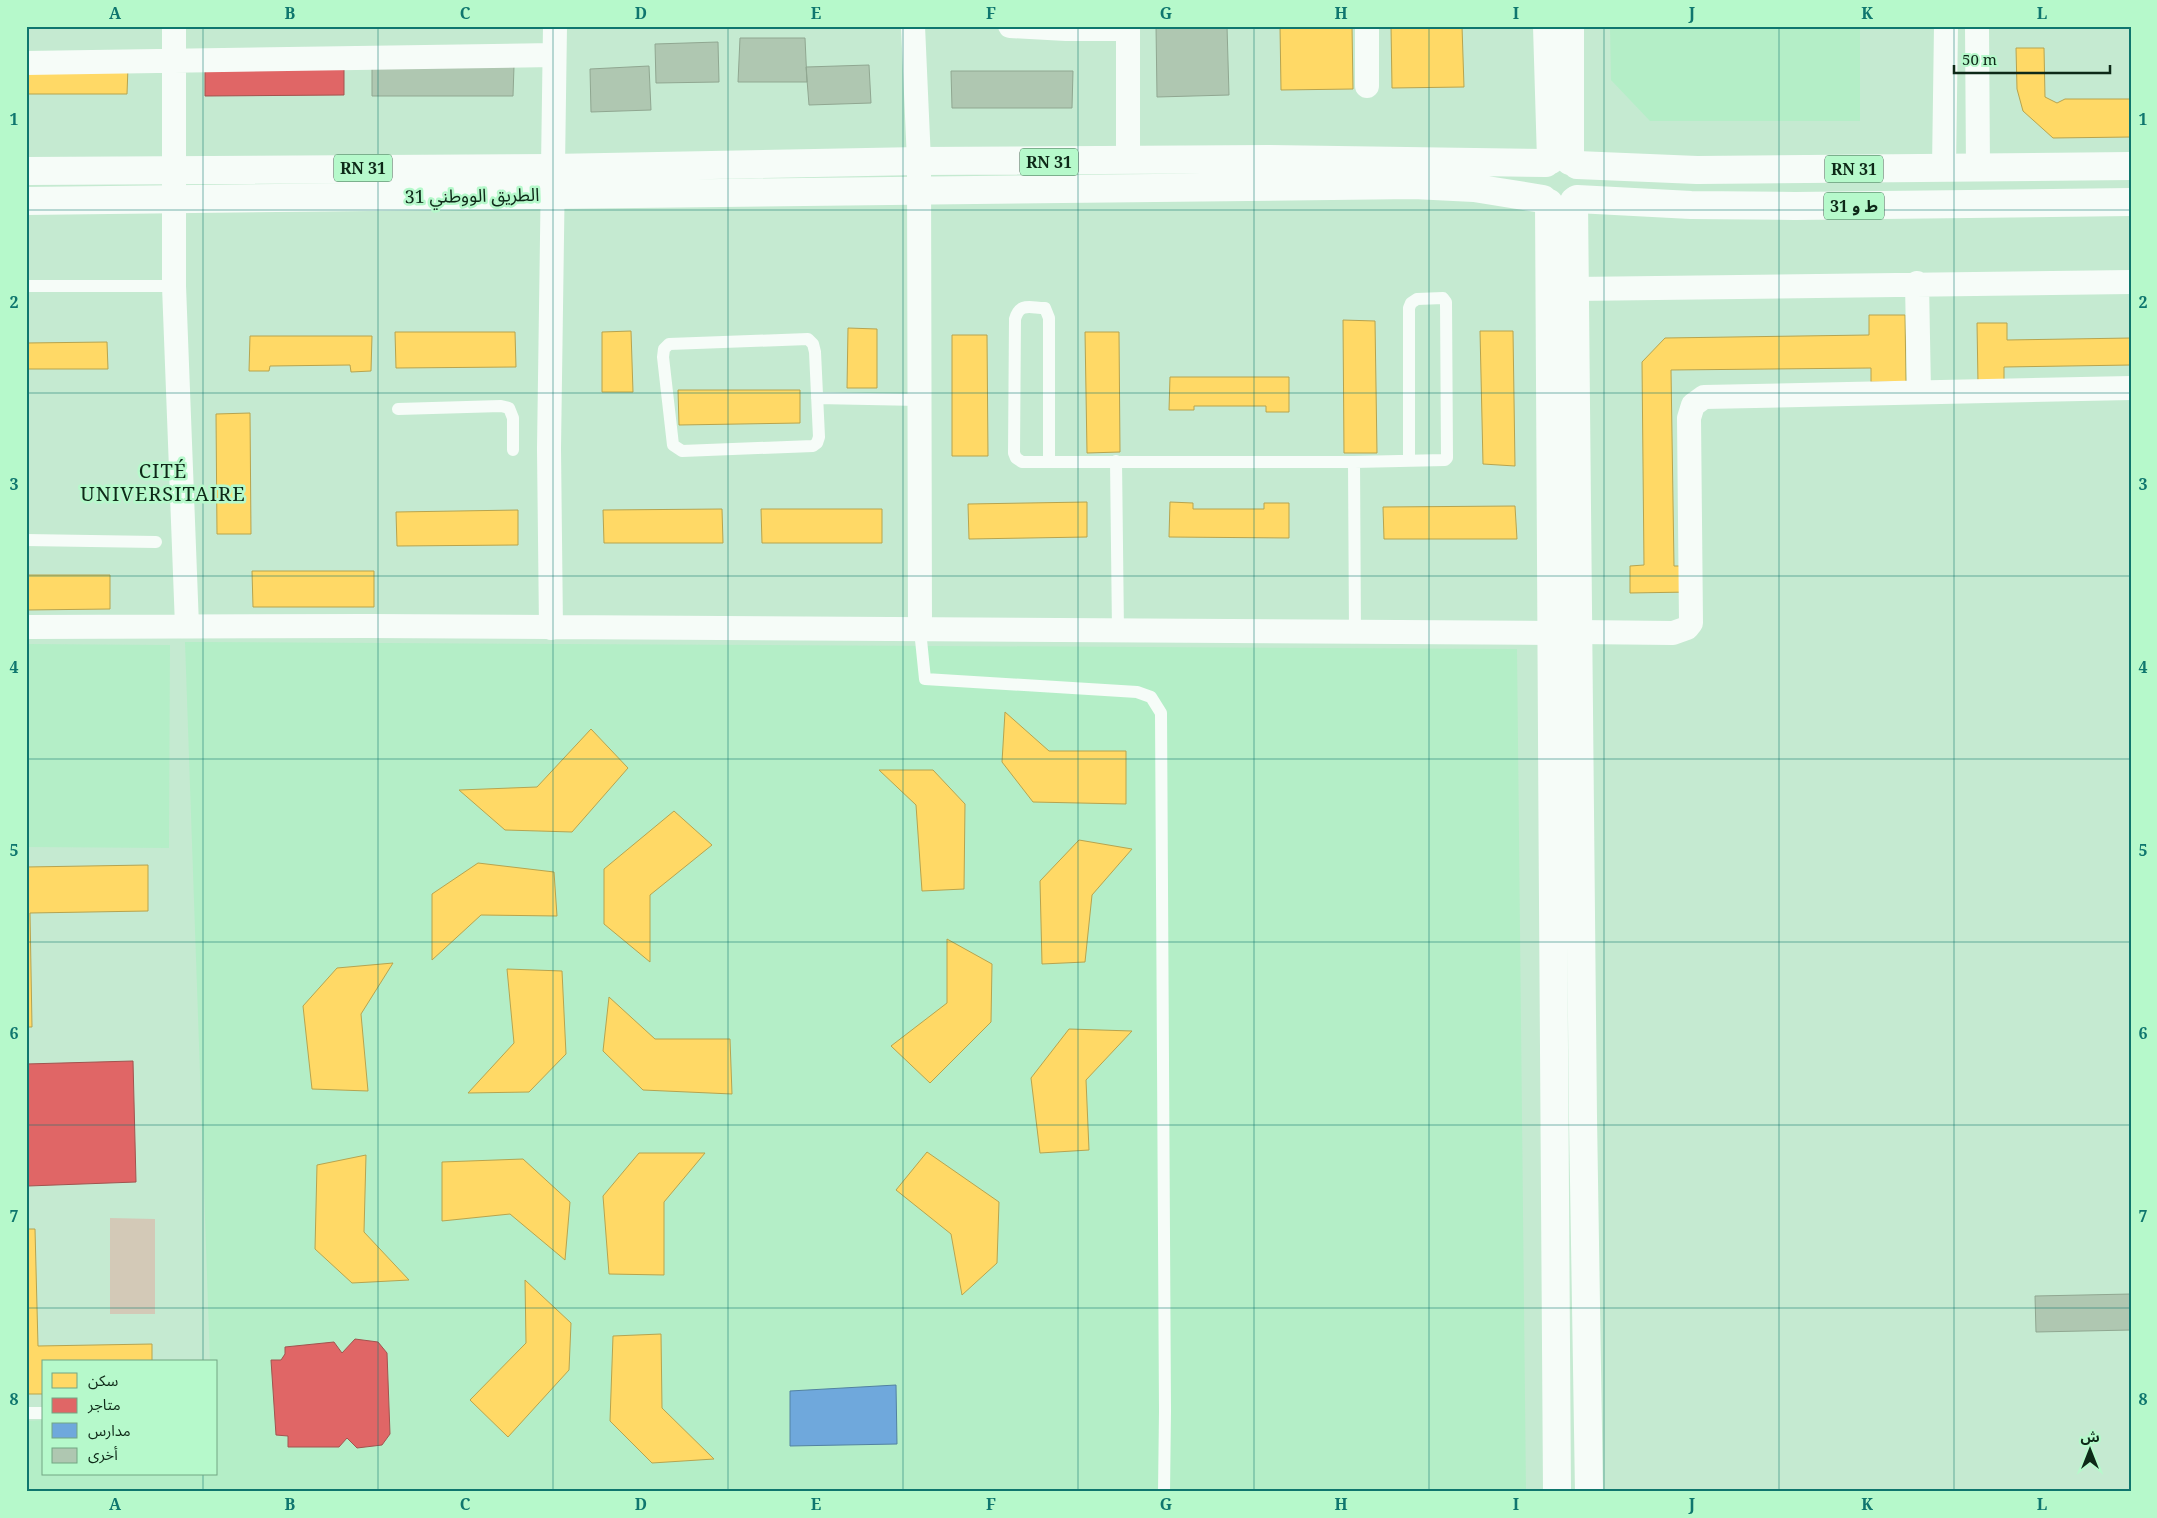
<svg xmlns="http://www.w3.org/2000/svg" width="2157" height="1518" viewBox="0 0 2157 1518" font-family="'Noto Serif','Noto Sans Arabic',serif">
	<rect width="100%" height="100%" fill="#c5ead1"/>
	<path fill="#b4eec7" d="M 1610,26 L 1860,26 L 1860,121 L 1650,121 L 1611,80 Z
		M 185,642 L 1517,649 L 1526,1492 L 26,1492 L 26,1421 L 44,1420 L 44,1474 L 216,1474 L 216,1362 L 210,1362 Z
		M 26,644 L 170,645 L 169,848 L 26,847 Z"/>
	<path fill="#d3c9b7" d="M 110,1218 L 155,1219 L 155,1314 L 110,1314 Z"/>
	<path fill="#ffd966" stroke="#b7a44f" d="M 1280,26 L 1352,26 L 1353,89 L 1281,90 Z
		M 1391,26 L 1462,26 L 1464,87 L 1392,88 Z
		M 2016,48 L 2044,48 L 2045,97 L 2057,103 L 2065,99 L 2131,99 L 2131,137 L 2053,138 L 2023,111 L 2017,89 Z
		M 26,67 L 128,67 L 127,94 L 26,94 Z
		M 1869,315 L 1905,315 L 1906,382 L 1871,382 L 1871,368 L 1671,370 L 1674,566 L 1690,566 L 1690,592 L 1630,593 L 1630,566 L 1644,565 L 1642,362 L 1665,338 L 1869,335 Z
		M 1343,320 L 1375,321 L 1377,453 L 1344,453 Z
		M 1977,323 L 2007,323 L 2007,340 L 2131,338 L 2131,365 L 2004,367 L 2004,382 L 1978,383 Z
		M 848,328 L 877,329 L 877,388 L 847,388 Z
		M 631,331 L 633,392 L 602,392 L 602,332 Z
		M 1480,331 L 1513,331 L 1515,466 L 1483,464 Z
		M 395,332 L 515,332 L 516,367 L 396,368 Z
		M 1085,332 L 1119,332 L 1120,452 L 1087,453 Z
		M 952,335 L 987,335 L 988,456 L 952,456 Z
		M 250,336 L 372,336 L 371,371 L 351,372 L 350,365 L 270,366 L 269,371 L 249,371 Z
		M 107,342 L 108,369 L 26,369 L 26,343 Z
		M 1170,377 L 1289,377 L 1289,412 L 1266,412 L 1266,406 L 1194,406 L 1194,410 L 1169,410 Z
		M 678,390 L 800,390 L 800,423 L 679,425 Z
		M 250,413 L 251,534 L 217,534 L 216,414 Z
		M 1087,502 L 1087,537 L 969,539 L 968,504 Z
		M 1170,502 L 1193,503 L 1193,509 L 1264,509 L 1264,503 L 1289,503 L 1289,538 L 1169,537 Z
		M 1515,506 L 1517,539 L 1384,539 L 1383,507 Z
		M 722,509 L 723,543 L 604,543 L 603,510 Z
		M 761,509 L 882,509 L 882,543 L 762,543 Z
		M 518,510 L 518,545 L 397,546 L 396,512 Z
		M 252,571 L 374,571 L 374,607 L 253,607 Z
		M 26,575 L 110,575 L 110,609 L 26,610 Z
		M 1005,712 L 1049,751 L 1126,751 L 1126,804 L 1033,802 L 1002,762 Z
		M 591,729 L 628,768 L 572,832 L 505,830 L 459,790 L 537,787 Z
		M 879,770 L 933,770 L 965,804 L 964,889 L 922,891 L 916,805 Z
		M 674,811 L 712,845 L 650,895 L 650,962 L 604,924 L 604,869 Z
		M 1079,840 L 1132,849 L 1092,895 L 1085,962 L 1042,964 L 1040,881 Z
		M 478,863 L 554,872 L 557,916 L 481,915 L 432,960 L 432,894 Z
		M 148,865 L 148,911 L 30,913 L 32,1027 L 26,1027 L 26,867 Z
		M 947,939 L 992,964 L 991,1022 L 930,1083 L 891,1046 L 947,1003 Z
		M 393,963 L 361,1014 L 368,1091 L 312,1089 L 303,1006 L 337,968 Z
		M 507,969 L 562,971 L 566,1054 L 529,1092 L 468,1093 L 514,1043 Z
		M 609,997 L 655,1039 L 730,1039 L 732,1094 L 643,1090 L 603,1051 Z
		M 1069,1029 L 1132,1031 L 1086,1080 L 1089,1150 L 1040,1153 L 1031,1078 Z
		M 927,1152 L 999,1202 L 997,1263 L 962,1295 L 951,1234 L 896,1190 Z
		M 639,1153 L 705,1153 L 664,1202 L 664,1275 L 609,1274 L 603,1196 Z
		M 366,1155 L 364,1232 L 409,1280 L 352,1283 L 315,1249 L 317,1165 Z
		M 523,1159 L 570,1202 L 565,1260 L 510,1214 L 442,1221 L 442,1162 Z
		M 26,1229 L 35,1229 L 38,1346 L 152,1344 L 152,1362 L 44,1362 L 44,1394 L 26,1394 Z
		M 525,1280 L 571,1323 L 569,1370 L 508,1437 L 470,1400 L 526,1343 Z
		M 661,1334 L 662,1408 L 714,1459 L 652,1463 L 610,1421 L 613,1336 Z"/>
	<path fill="#e06666" stroke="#a1544f" d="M 205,66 L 344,67 L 344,95 L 205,96 Z
		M 133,1061 L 136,1182 L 28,1186 L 26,1064 Z
		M 355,1339 L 378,1342 L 387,1353 L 390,1434 L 382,1445 L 357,1448 L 347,1438 L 339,1447 L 288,1447 L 288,1436 L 276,1435 L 271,1360 L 281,1360 L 285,1354 L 285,1347 L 334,1342 L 342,1353 Z"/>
	<path fill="#6fa8dc" stroke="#5282a1" d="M 896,1385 L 897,1444 L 790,1446 L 790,1391 Z"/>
	<path fill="#afc7b1" stroke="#90a791" d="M 1156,26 L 1227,26 L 1229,95 L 1157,97 Z
		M 740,38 L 805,38 L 807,82 L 738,82 Z
		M 718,42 L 719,82 L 656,83 L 655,44 Z
		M 869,65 L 871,103 L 809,105 L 806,67 Z
		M 372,66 L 514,66 L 513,96 L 372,96 Z
		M 649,66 L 651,110 L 591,112 L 590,69 Z
		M 951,71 L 1073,71 L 1072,108 L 952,108 Z
		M 2131,1294 L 2131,1330 L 2036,1332 L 2035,1296 Z"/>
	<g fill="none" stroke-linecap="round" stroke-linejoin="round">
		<path stroke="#f6fcf8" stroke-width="12" d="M 26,286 L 174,286
			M 808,339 L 813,344 L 815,352 L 819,437 L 817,443 L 813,446 L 682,451 L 673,445 L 663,357 L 664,349 L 669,344 Z
			M 817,398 L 920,400
			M 398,409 L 501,406 L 509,408 L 513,418 L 513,450
			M 1116,461 L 1118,631
			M 1049,462 L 1049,318 L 1045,308 C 1030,308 1020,302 1015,319 L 1014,453 L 1016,458 L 1022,462 L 1354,462
			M 26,540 L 156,542
			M 920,630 L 925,679 L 1137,692 L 1151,697 L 1161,713 L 1165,1411 L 1164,1492
			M 1355,633 L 1354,462 L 1445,460 L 1447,458 L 1446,302 L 1443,298 L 1417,299 L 1411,303 L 1409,308 L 1409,461
			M 26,1413 L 44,1413"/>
		<path stroke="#f6fcf8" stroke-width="24" d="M 174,26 L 174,286 L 187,626
			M 913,26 L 919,161 L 920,630
			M 1010,26 L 1066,29 L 1128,29
			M 1128,26 L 1128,161
			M 1977,26 L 1978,169
			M 26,63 L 554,55
			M 1367,86 L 1367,26
			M 1944,168 L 1946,26
			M 1917,283 L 1919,392
			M 1575,289 L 2131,282
			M 26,627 L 369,626 L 1553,633
			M 551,628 L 549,449 L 555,26
			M 1578,632 L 1673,633 L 1687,628 L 1691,623 L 1689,418 L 1693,405 L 1704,397 L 2131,388"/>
		<path stroke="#f6fcf8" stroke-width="28" d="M 1547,26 L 1551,160
			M 1570,26 L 1570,161
			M 1574,201 L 1583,1118 L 1589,1492
			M 1549,203 C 1553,633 1552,1062 1557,1492"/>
		<path stroke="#f6fcf8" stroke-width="28" d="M 1577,165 L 1697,170 L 2131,166
			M 26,171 L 552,168 L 919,161 L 1268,159 L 1546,163
			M 1577,199 L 1691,205 L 1795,206 L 2131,202
			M 26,201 L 1414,185 L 1474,188 L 1543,199"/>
	</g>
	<path fill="none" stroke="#0f766e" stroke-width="1" stroke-opacity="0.55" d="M 203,26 L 203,1362M 378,26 L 378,1492M 553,26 L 553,1492M 728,26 L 728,1492M 903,26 L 903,1492M 1078,26 L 1078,1492M 1254,26 L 1254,1492M 1429,26 L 1429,1492M 1604,26 L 1604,1492M 1779,26 L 1779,1492M 1954,26 L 1954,1492M 26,210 L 2131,210M 26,393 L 2131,393M 26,576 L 2131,576M 26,759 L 2131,759M 26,942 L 2131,942M 26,1125 L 2131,1125M 26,1308 L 2131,1308M 203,1474 L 203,1492"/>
	<g text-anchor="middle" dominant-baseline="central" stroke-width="5" stroke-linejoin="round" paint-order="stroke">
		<g fill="#b6f9cb" stroke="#40674e" stroke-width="1">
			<rect x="1020" y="148.5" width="58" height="27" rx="4"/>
			<rect x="334" y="154.5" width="58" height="27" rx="4"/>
			<rect x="1825" y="155.5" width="58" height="27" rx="4"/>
			<rect x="1824" y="192.5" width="60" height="27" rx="4"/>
		</g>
		<g font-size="16" font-weight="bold" fill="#0e2918">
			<text x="1049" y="162">RN 31</text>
			<text x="363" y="168">RN 31</text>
			<text x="1854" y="169">RN 31</text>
			<text x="1854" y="206">ط و 31</text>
		</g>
		<g font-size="18" fill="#0e2918" stroke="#b6f9cb">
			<text transform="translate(472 195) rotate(-1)">الطريق الووطني 31</text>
		</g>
		<g font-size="20" letter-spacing="1" fill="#0e2918" stroke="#b6f9cb">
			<text x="163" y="470">CITÉ<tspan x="163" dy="23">UNIVERSITAIRE</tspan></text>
		</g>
	</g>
	<rect width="2157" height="1518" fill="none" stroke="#b6f9cb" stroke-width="55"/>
	<rect x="42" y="1360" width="175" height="115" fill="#b6f9cb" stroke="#73a683"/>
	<rect x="52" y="1373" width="25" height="15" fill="#ffd966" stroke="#73a683"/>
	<text x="88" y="1386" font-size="15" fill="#0e2918">سكن</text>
	<rect x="52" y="1398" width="25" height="15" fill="#e06666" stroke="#73a683"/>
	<text x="88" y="1410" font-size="15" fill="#0e2918">متاجر</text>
	<rect x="52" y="1423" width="25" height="15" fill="#6fa8dc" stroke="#73a683"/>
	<text x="88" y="1436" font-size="15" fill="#0e2918">مدارس</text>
	<rect x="52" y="1448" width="25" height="15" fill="#afc7b1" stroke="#73a683"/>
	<text x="88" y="1460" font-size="15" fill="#0e2918">أخرى</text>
	<g transform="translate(2090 1450)" stroke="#b6f9cb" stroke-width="4" paint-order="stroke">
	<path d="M0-4L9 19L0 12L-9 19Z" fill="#0e2918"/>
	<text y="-8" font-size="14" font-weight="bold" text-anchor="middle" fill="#0e2918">ش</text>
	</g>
	<path d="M1954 65v8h156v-8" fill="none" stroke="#0e2918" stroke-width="2.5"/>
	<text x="1962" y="65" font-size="15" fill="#0e2918" stroke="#b6f9cb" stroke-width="4" paint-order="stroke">50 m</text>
	<rect x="28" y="28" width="2102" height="1462" fill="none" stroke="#0f766e" stroke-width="2"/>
	<g font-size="16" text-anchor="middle" font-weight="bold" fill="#0f766e">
		<text x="115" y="19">A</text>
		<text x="290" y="19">B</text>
		<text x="465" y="19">C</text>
		<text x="641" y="19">D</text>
		<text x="816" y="19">E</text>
		<text x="991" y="19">F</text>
		<text x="1166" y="19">G</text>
		<text x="1341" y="19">H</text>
		<text x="1516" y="19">I</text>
		<text x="1692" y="19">J</text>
		<text x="1867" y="19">K</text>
		<text x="2042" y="19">L</text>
		<text x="14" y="125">1</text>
		<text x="2143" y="125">1</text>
		<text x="14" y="308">2</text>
		<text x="2143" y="308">2</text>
		<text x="14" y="490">3</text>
		<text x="2143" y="490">3</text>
		<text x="14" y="673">4</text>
		<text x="2143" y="673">4</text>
		<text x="14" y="856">5</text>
		<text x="2143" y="856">5</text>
		<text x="14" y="1039">6</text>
		<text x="2143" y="1039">6</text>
		<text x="14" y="1222">7</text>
		<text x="2143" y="1222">7</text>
		<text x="14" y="1405">8</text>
		<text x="2143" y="1405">8</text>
		<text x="115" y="1510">A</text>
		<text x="290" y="1510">B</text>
		<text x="465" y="1510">C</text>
		<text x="641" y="1510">D</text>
		<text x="816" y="1510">E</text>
		<text x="991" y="1510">F</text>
		<text x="1166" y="1510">G</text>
		<text x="1341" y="1510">H</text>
		<text x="1516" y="1510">I</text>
		<text x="1692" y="1510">J</text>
		<text x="1867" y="1510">K</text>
		<text x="2042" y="1510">L</text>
	</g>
</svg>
